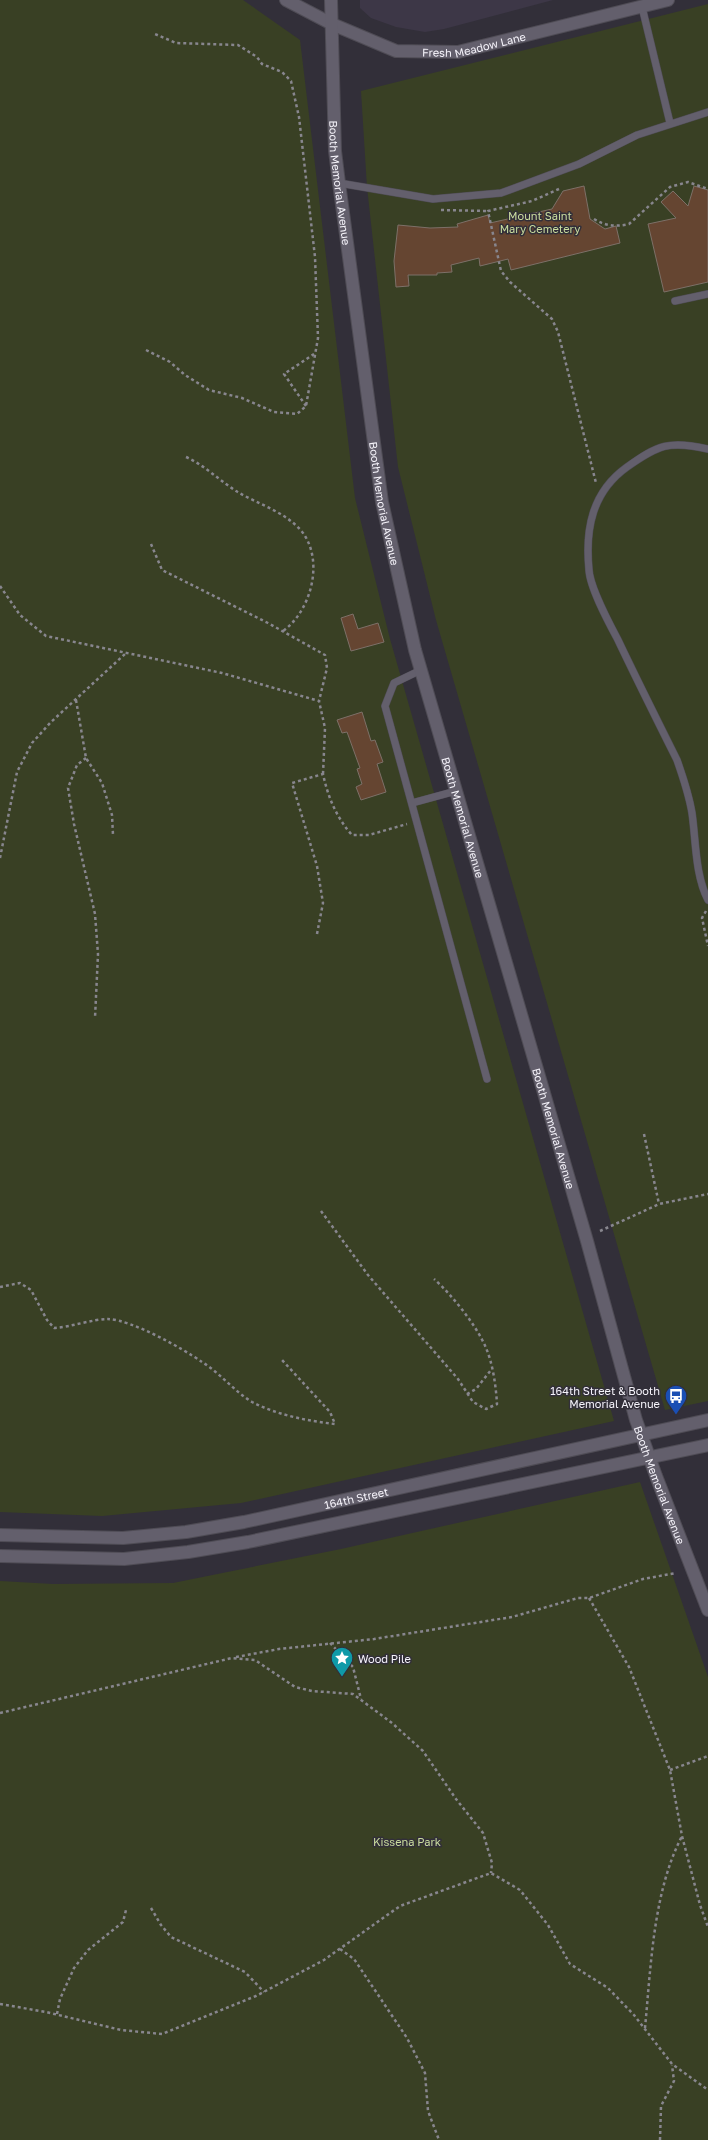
<svg xmlns="http://www.w3.org/2000/svg" width="708" height="2140" viewBox="0 0 708 2140" font-family="'Golos Text',sans-serif">
	<rect width="100%" height="100%" fill="#322f39"/>
	<path fill="#3d3747" d="M 360,0 L 553,0 L 444,29 L 425,32 L 396,27 L 371,18 L 360,8 Z"/>
	<path fill="#394024" d="M 0,0 L 243,0 L 300,40 L 355,498 L 390,639 L 614,1421 L 241,1503 L 102,1516 L 0,1512 Z
		M 708,4 L 708,1401 L 665,1410 L 436,620 L 398,467 L 367,187 L 361,91 Z
		M 640,1482 L 708,1677 L 708,2140 L 0,2140 L 0,1581 L 53,1584 L 173,1583 L 341,1549 Z"/>
	<path fill="#654531" stroke="#7d7068" d="M 584,186 L 590,219 L 605,229 L 616,226 L 620,243 L 511,270 L 508,259 L 480,266 L 479,258 L 451,265 L 452,272 L 437,273 L 437,275 L 408,275 L 409,286 L 396,287 L 394,261 L 398,225 L 430,228 L 458,227 L 457,224 L 488,215 L 490,223 L 552,209 L 563,191 Z
		M 694,186 L 708,190 L 708,282 L 664,292 L 648,224 L 676,218 L 661,202 L 673,191 L 688,206 Z
		M 353,614 L 358,629 L 378,623 L 384,642 L 351,651 L 341,618 Z
		M 362,712 L 371,741 L 375,740 L 383,762 L 377,764 L 386,792 L 361,800 L 356,787 L 362,784 L 357,769 L 360,768 L 347,732 L 342,733 L 337,720 Z"/>
	<g fill="none" stroke-linecap="round" stroke-linejoin="round">
		<g stroke="#4f4c55" stroke-width="8">
			<path id="service" d="M 642,7 L 670,123
				M 339,183 L 433,199 L 501,193 L 579,164 L 637,135 L 708,112
				M 675,301 L 708,294
				M 708,449 C 669,440 658,445 627,467 C 592,492 585,529 589,570 C 590,588 609,623 618,640 C 637,680 657,720 677,760 C 683,777 689,795 692,813 C 696,841 695,875 708,900
				M 421,670 L 394,683 L 385,706 L 487,1079
				M 412,803 L 456,791"/>
		</g>
		<g stroke="#4f4c55" stroke-width="14">
			<g id="minor">
				<path id="s1" d="M 286,0 L 332,24 L 396,51 L 458,52 L 668,0"/>
			</g>
		</g>
		<g stroke="#4f4c55" stroke-width="14">
			<g id="tertiary">
				<path id="s2" d="M 331,0 L 335,151 L 339,183 L 382,502 L 415,650 L 587,1241 L 636,1420 L 656,1476 L 708,1610"/>
				<path id="s3" d="M 0,1535 L 123,1538 L 186,1532 L 244,1522 L 708,1420"/>
				<path d="M 0,1556 L 124,1559 L 188,1552 L 248,1542 L 708,1445"/>
			</g>
		</g>
		<path stroke="#88868e" stroke-width="2.5" stroke-dasharray="3 3" stroke-linecap="butt" d="M 559,189 L 532,201 L 488,211 L 501,271 L 510,282 L 552,319 L 558,332 L 596,483
			M 441,210 L 488,211
			M 594,219 C 605,226 616,227 629,224 L 670,187 L 688,182 L 708,189
			M 146,350 L 170,362 L 185,375 L 209,390 L 242,398 L 274,412 L 297,414 L 306,406 L 318,338 L 315,257 L 299,117 L 291,81 L 282,72 L 262,64 L 257,57 L 238,45 L 176,43 L 155,34
			M 306,406 L 284,374 L 314,354
			M 186,457 C 204,465 219,480 236,491 C 257,504 287,512 303,533 C 324,562 311,611 283,631
			M 151,544 L 162,570 L 268,623 L 325,655 L 327,668 L 319,701
			M 0,586 L 20,615 L 46,636 L 222,673 L 319,701 L 325,728 L 323,774
			M 76,700 L 86,758 L 102,783 L 112,815 L 113,835
			M 86,758 L 77,765 L 68,788 L 74,824 L 95,914 L 98,954 L 95,1018
			M 0,858 L 17,772 L 32,743 L 51,722 L 125,654
			M 706,911 L 702,918 L 708,946
			M 317,934 L 323,903 L 317,866 L 292,783 L 323,774 C 328,797 336,817 352,835 L 369,835 L 407,824
			M 644,1134 L 659,1204
			M 321,1211 L 368,1275 L 458,1379 L 473,1402 L 486,1409 L 497,1404 C 496,1387 493,1364 486,1348 C 477,1326 452,1295 434,1279
			M 600,1231 L 659,1204 L 708,1194
			M 0,1287 L 20,1283 L 31,1290 L 47,1320 L 54,1328 C 71,1327 93,1319 108,1319 C 132,1320 182,1348 202,1362 C 220,1373 234,1391 252,1402 C 277,1415 308,1421 335,1424 L 330,1412 L 282,1360
			M 467,1394 L 476,1389 L 491,1370
			M 589,1598 L 629,1667 L 670,1770 L 682,1836 L 700,1905 L 708,1927
			M 330,1643 L 353,1667 L 361,1699
			M 236,1657 L 279,1649 L 374,1639 L 512,1617 L 578,1598 L 589,1598 L 643,1579 L 676,1573
			M 0,1713 L 232,1658 L 255,1660 L 295,1687 L 312,1691 L 353,1694 L 392,1723 L 423,1751 L 456,1799 L 483,1833 L 492,1863 L 491,1873
			M 670,1770 L 708,1756
			M 151,1908 L 161,1925 L 171,1937 L 245,1972 L 264,1992
			M 340,1949 L 354,1959 L 407,2038 L 425,2073 L 428,2111 L 439,2140
			M 0,2004 L 46,2012 L 121,2030 L 162,2034 L 256,1996 L 324,1960 L 400,1906 L 491,1873 L 520,1890 L 548,1925 L 570,1964 L 608,1988 L 634,2015 L 672,2064 L 708,2090
			M 57,2014 L 60,1999 L 74,1968 L 88,1950 L 123,1922 L 126,1910
			M 645,2028 C 651,1966 653,1892 682,1836
			M 660,2140 L 661,2106 L 674,2081 L 672,2065"/>
		<use href="#service" stroke="#635f6c" stroke-width="7"/>
		<use href="#minor" stroke="#635f6c" stroke-width="12"/>
		<use href="#tertiary" stroke="#635f6c" stroke-width="12"/>
	</g>
	<defs>
		<g id="bus-pin" transform="scale(1.15)"><path d="M0 17L-7.5 6A9.5 9.5 0 1 1 7.5 6Z" fill="#1a4fb4" stroke="#322f39"/><path d="M-5-6H5V4H4V6H2V4H-2V6H-4V4H-5ZM-3.5-4V0h7V-4ZM-3.5 1.2v1.5H-2V1.2ZM2 1.2v1.5H3.5V1.2Z" fill="#fff"/></g>
		<g id="sight-pin" transform="scale(1.15)"><path d="M0 17L-7.5 6A9.5 9.5 0 1 1 7.5 6Z" fill="#0f9aa8" stroke="#322f39"/><path d="M0-6L1.8-2.2L6-1.7L2.9 1.2L3.7 5.4L0 3.3L-3.7 5.4L-2.9 1.2L-6-1.7L-1.8-2.2Z" fill="#fff"/></g>
	</defs>
	<g fill-rule="evenodd">
		<use href="#bus-pin" x="676" y="1396"/>
		<use href="#sight-pin" x="342" y="1658"/>
	</g>
	<g text-anchor="middle" dominant-baseline="central" stroke-width="3" stroke-linejoin="round" paint-order="stroke">
		<g font-size="11" fill="#f5f3fa" stroke="#322f39">
			<text stroke="none"><textPath href="#s1" startOffset="200">Fresh Meadow Lane</textPath></text>
			<text stroke="none"><textPath href="#s2" startOffset="183">Booth Memorial Avenue</textPath></text>
			<text stroke="none"><textPath href="#s2" startOffset="507">Booth Memorial Avenue</textPath></text>
			<text stroke="none"><textPath href="#s2" startOffset="831">Booth Memorial Avenue</textPath></text>
			<text stroke="none"><textPath href="#s2" startOffset="1155">Booth Memorial Avenue</textPath></text>
			<text stroke="none"><textPath href="#s2" startOffset="1527">Booth Memorial Avenue</textPath></text>
			<text stroke="none"><textPath href="#s3" startOffset="360">164th Street</textPath></text>
		</g>
		<g font-size="11" fill="#cadc9e" stroke="#322f39">
			<text x="540" y="215">Mount Saint<tspan x="540" dy="13">Mary Cemetery</tspan></text>
			<text x="407" y="1841">Kissena Park</text>
		</g>
		<g font-size="11" fill="#f5f3fa" stroke="#322f39" text-anchor="end">
			<text x="660" y="1390">164th Street &amp; Booth<tspan x="660" dy="13">Memorial Avenue</tspan></text>
			<text x="358" y="1658" text-anchor="start">Wood Pile</text>
		</g>
	</g>
</svg>
